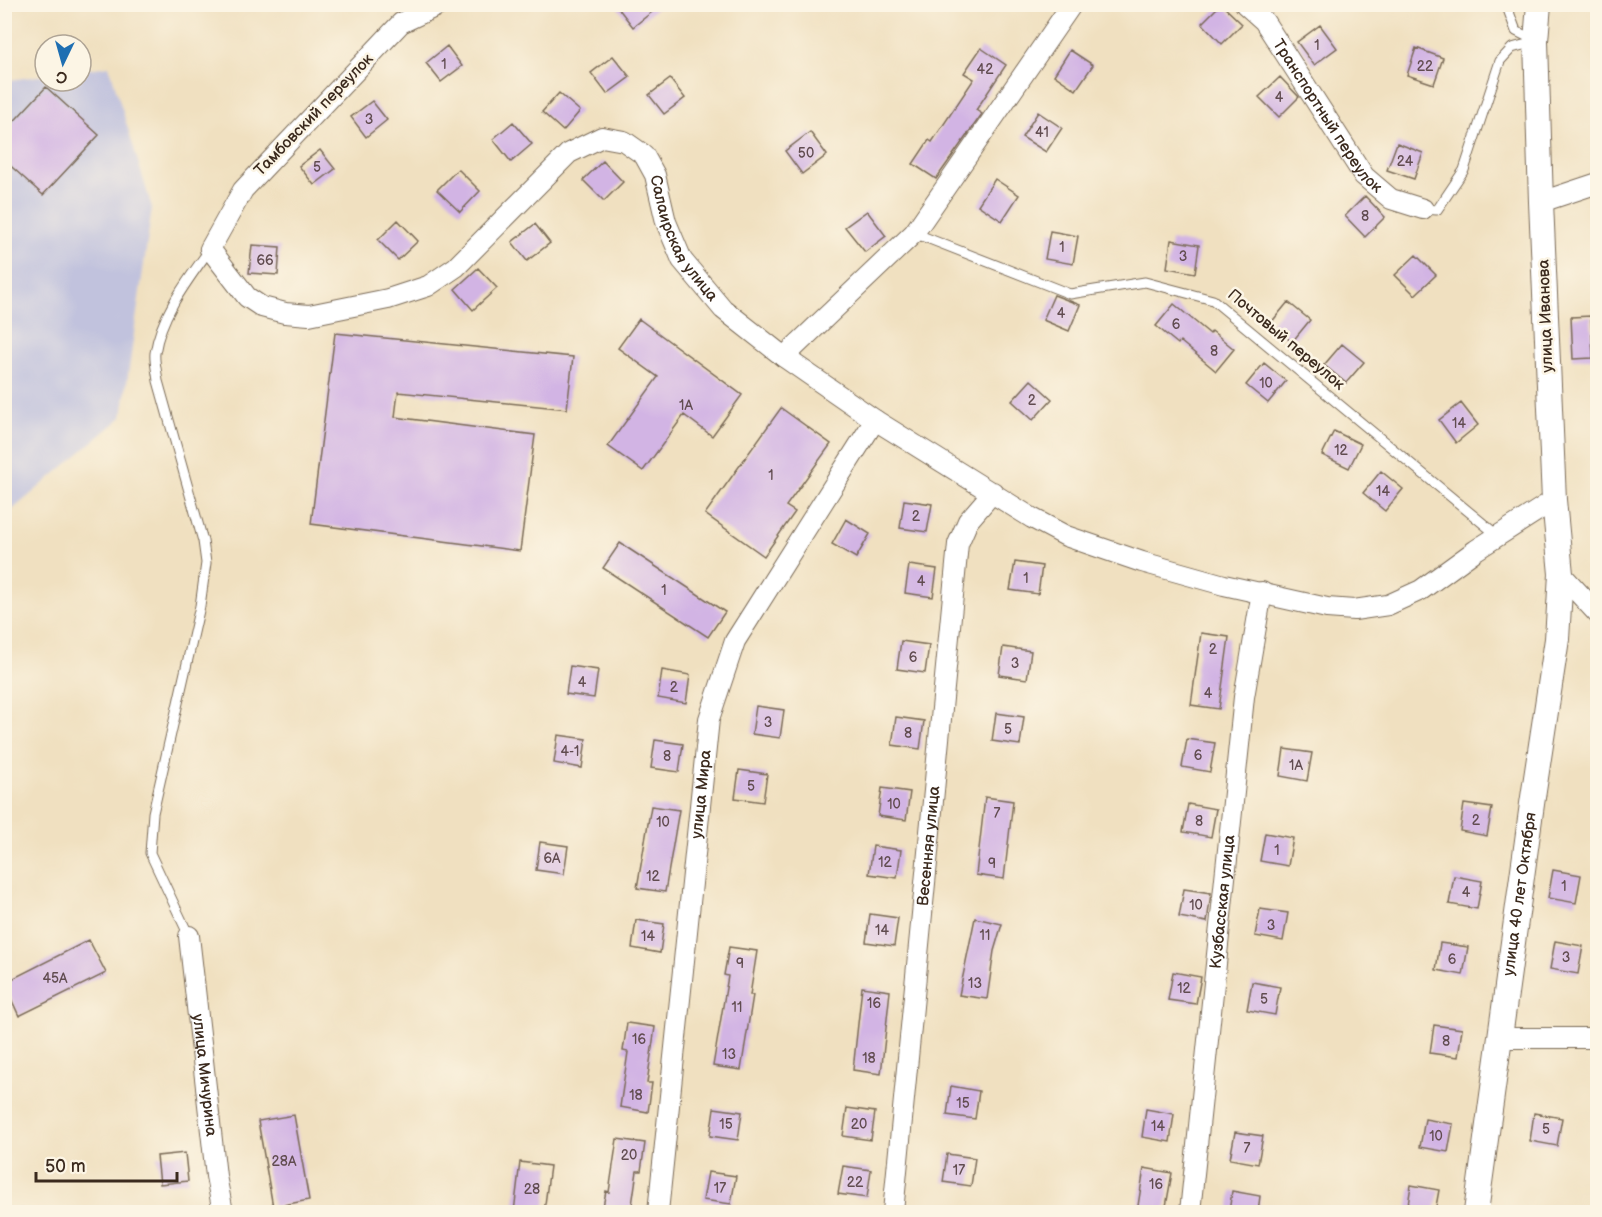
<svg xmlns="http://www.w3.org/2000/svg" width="1602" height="1217" viewBox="0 0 1602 1217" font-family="'Balsamiq Sans',sans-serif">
	<rect width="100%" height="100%" fill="#fcf5e5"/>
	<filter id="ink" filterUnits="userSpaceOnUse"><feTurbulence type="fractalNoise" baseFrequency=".0167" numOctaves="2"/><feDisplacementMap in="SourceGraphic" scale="12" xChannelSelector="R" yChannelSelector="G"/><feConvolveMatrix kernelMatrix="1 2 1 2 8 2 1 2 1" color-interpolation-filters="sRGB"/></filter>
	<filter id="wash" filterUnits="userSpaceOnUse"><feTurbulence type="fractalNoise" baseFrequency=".008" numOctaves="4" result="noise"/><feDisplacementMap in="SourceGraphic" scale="24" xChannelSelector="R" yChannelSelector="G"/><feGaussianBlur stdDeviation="1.35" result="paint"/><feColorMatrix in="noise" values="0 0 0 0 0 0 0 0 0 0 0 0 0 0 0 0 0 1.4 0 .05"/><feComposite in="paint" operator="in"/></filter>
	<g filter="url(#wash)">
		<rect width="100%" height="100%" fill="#f0e0c0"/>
		<path fill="#c1c2dd" d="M 109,66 L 152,208 L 122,417 L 5,516 L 4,81 L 45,75 L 45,81 L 81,81 L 81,70 Z"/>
		<g id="blocks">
			<path fill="#d2b4e4" d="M 615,4 L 662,4 L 633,27 Z
				M 1221,4 L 1242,24 L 1222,44 L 1202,23 Z
				M 1320,25 L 1337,48 L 1314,65 L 1297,42 Z
				M 447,46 L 462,66 L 441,82 L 426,63 Z
				M 981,48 L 1006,65 L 976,110 L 982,114 L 936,179 L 913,164 L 929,140 L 932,142 L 974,79 L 964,73 Z
				M 1416,48 L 1443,58 L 1434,84 L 1407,75 Z
				M 1070,50 L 1093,65 L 1076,90 L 1054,75 Z
				M 613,56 L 630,77 L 607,94 L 591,73 Z
				M 1280,77 L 1299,97 L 1279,117 L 1259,97 Z
				M 670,79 L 685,98 L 664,114 L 649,95 Z
				M 46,87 L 99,135 L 43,195 L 4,160 L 4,132 Z
				M 559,93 L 580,111 L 563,131 L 542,112 Z
				M 372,101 L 387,120 L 366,137 L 351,117 Z
				M 1038,112 L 1062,128 L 1046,152 L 1022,137 Z
				M 513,122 L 532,144 L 511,162 L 493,139 Z
				M 810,132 L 827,155 L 802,174 L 785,151 Z
				M 1397,143 L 1423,153 L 1414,179 L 1387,170 Z
				M 320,150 L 335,169 L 314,185 L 299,166 Z
				M 603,161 L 623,182 L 604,201 L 583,180 Z
				M 458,169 L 480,191 L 460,212 L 437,190 Z
				M 995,179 L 1019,195 L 1002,221 L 978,205 Z
				M 1365,196 L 1385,217 L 1365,237 L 1345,216 Z
				M 867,211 L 886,236 L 865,252 L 845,227 Z
				M 398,220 L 418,241 L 398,260 L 378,240 Z
				M 535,224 L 550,243 L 527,261 L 512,242 Z
				M 1050,231 L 1078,236 L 1073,264 L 1045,259 Z
				M 1171,240 L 1199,245 L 1195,273 L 1167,268 Z
				M 252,245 L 280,247 L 278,275 L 249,273 Z
				M 1416,255 L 1436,275 L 1415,295 L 1395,275 Z
				M 478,268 L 497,288 L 473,310 L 455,289 Z
				M 1054,295 L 1080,305 L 1069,331 L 1043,320 Z
				M 1288,302 L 1310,320 L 1292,342 L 1270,324 Z
				M 1174,304 L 1210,334 L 1212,331 L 1234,349 L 1216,371 L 1180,341 L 1178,344 L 1156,326 Z
				M 1591,316 L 1593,358 L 1573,359 L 1571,317 Z
				M 639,319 L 742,395 L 712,436 L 684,415 L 643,471 L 608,446 L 658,377 L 618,348 Z
				M 335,333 L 573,357 L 567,409 L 398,392 L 395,417 L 535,435 L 520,551 L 311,524 Z
				M 1342,344 L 1364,362 L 1346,383 L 1324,365 Z
				M 1264,363 L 1286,381 L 1268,403 L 1246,385 Z
				M 1031,380 L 1052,399 L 1033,420 L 1012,401 Z
				M 1461,403 L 1478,425 L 1456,443 L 1439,420 Z
				M 781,408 L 831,444 L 786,506 L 795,512 L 764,556 L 705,514 Z
				M 1334,431 L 1361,444 L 1349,468 L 1322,455 Z
				M 1381,471 L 1403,489 L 1385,511 L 1363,493 Z
				M 904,500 L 932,504 L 927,532 L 900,528 Z
				M 846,519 L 870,534 L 856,558 L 832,544 Z
				M 620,543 L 725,612 L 708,637 L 603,568 Z
				M 1015,562 L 1042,566 L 1038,594 L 1010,590 Z
				M 909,565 L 937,569 L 933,597 L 905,593 Z
				M 1201,633 L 1229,637 L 1219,709 L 1191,705 Z
				M 901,641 L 929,645 L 925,673 L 897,669 Z
				M 1003,647 L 1031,651 L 1027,679 L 999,675 Z
				M 570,666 L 598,670 L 594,698 L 566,694 Z
				M 662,670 L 690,675 L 686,703 L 658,698 Z
				M 756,706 L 784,710 L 780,738 L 752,734 Z
				M 996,713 L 1024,717 L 1020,745 L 992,741 Z
				M 896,717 L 924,721 L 920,749 L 892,745 Z
				M 558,735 L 586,739 L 582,768 L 554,763 Z
				M 1187,739 L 1215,743 L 1210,772 L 1182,767 Z
				M 655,740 L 683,744 L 679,772 L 651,768 Z
				M 1284,749 L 1312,753 L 1307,781 L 1280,776 Z
				M 739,770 L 767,774 L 763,802 L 735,798 Z
				M 882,788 L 910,792 L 906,820 L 878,816 Z
				M 985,797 L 1013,801 L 1004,879 L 976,875 Z
				M 1188,804 L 1216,809 L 1211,837 L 1183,832 Z
				M 1464,804 L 1492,808 L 1487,836 L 1460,831 Z
				M 651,806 L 679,810 L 665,892 L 637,888 Z
				M 1265,833 L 1293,838 L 1288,866 L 1260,861 Z
				M 540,842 L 568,846 L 564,874 L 536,870 Z
				M 873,846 L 901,850 L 897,878 L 869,874 Z
				M 1553,870 L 1581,875 L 1576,903 L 1548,898 Z
				M 1454,876 L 1482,881 L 1477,909 L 1449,904 Z
				M 1184,889 L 1211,893 L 1207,922 L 1179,917 Z
				M 1260,909 L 1288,913 L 1283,941 L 1255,936 Z
				M 870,914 L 898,918 L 894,946 L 866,942 Z
				M 975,918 L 1002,924 L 994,951 L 987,999 L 959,995 Z
				M 636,920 L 664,924 L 660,953 L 632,948 Z
				M 89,940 L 106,973 L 19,1016 L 4,983 Z
				M 1555,941 L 1583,946 L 1578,974 L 1550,969 Z
				M 1440,943 L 1468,947 L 1463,975 L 1436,970 Z
				M 729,947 L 757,951 L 750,995 L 753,995 L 741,1070 L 713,1066 L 728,976 L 724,975 Z
				M 1173,972 L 1201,977 L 1196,1004 L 1168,1000 Z
				M 1252,982 L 1280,987 L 1275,1015 L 1247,1010 Z
				M 862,987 L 890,991 L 881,1074 L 853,1070 Z
				M 627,1023 L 655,1027 L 647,1083 L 652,1083 L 648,1112 L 620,1107 L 628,1052 L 623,1051 Z
				M 1434,1025 L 1462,1029 L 1458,1057 L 1430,1053 Z
				M 951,1086 L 979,1091 L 975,1119 L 947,1115 Z
				M 714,1108 L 742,1112 L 738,1140 L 710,1136 Z
				M 847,1108 L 875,1112 L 871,1140 L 843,1136 Z
				M 1146,1109 L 1174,1114 L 1170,1142 L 1142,1137 Z
				M 1534,1113 L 1562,1118 L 1557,1146 L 1530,1141 Z
				M 294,1115 L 309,1200 L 273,1207 L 258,1121 Z
				M 1425,1119 L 1453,1124 L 1448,1152 L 1420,1147 Z
				M 1235,1132 L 1263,1136 L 1258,1164 L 1230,1159 Z
				M 617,1139 L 645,1143 L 641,1171 L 637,1171 L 631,1212 L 602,1212 L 606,1191 L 609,1192 Z
				M 185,1153 L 188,1181 L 160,1184 L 157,1156 Z
				M 947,1154 L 975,1158 L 971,1186 L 943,1182 Z
				M 520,1162 L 550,1166 L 544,1212 L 514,1212 Z
				M 843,1166 L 871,1170 L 867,1198 L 838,1194 Z
				M 1144,1168 L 1172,1173 L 1165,1212 L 1137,1212 Z
				M 708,1172 L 736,1176 L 731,1204 L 703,1200 Z
				M 1411,1185 L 1439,1190 L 1435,1212 L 1407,1212 Z
				M 1232,1191 L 1260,1196 L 1258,1212 L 1229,1212 Z"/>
		</g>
	</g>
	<g filter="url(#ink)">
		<use href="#blocks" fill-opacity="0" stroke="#7a6a57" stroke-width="1.5"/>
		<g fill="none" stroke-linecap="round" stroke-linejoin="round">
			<g stroke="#7a6a57" stroke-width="11">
				<path id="service" d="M 1506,4 L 1516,31 L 1534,40
					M 1423,209 L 1437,210 L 1464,170 L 1500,61 L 1512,48 L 1534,42
					M 914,233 L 1070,294 L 1145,282 L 1213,300 L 1497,535
					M 189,936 L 150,853 L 153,813 L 200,606 L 206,563 L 203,541 L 158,381 C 157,372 154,361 155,353 C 161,314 188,280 210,249"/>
			</g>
			<g stroke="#7a6a57" stroke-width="22">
				<g id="minor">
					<path id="s1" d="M 441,4 L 401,23 L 243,190 L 210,249 L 247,297 L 262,307 L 285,313 L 309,315 L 388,299 L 428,286 L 456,267 L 569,153 L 602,137 L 624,141 L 644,155 L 655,175 L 666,222 L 682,260 L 723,309 L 784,357 L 875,420 L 1032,518 L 1066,536 L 1142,562 L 1224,585 L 1327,608 L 1354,610 L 1388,605 L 1421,590 L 1476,550 L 1554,500"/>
					<path id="s2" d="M 1245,4 L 1264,21 L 1364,176 L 1391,199 L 1423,209"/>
					<path d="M 1541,202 L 1598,183"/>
					<path d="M 784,357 L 914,233 L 1072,4"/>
					<path d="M 1561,574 L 1598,614"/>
					<path id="s3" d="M 189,936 L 216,1176 L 223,1212"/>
					<path d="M 1500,1038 L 1598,1038"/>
					<path id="s4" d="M 658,1212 L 709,719 L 735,641 L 875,420"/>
					<path id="s5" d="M 893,1212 L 958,544 L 968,521 L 993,492"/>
					<path id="s6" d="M 1190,1212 L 1244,697 L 1262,592"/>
				</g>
			</g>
			<g stroke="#7a6a57" stroke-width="26">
				<g id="tertiary">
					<path id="s7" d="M 1476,1212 L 1532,804 L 1557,639 L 1561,574 L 1554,500 L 1541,202 L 1536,41 L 1539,4"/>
				</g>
			</g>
			<use href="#service" stroke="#fff" stroke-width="9"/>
			<use href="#minor" stroke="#fff" stroke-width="20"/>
			<use href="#tertiary" stroke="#fff" stroke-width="24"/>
		</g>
	</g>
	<g text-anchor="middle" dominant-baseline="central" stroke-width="5" stroke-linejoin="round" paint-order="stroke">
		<g font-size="14" fill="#614c50">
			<text x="1317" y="45">1</text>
			<text x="444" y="64">1</text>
			<text x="1425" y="66">22</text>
			<text x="985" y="69">42</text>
			<text x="1279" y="97">4</text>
			<text x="369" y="119">3</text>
			<text x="1042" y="132">41</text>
			<text x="806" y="153">50</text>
			<text x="1405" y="161">24</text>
			<text x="317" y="167">5</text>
			<text x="1365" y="216">8</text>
			<text x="1062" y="247">1</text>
			<text x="1183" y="256">3</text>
			<text x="265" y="260">66</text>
			<text x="1061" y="313">4</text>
			<text x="1176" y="324">6</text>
			<text x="1214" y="351">8</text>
			<text x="1266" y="383">10</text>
			<text x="1032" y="400">2</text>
			<text x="686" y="405">1А</text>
			<text x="1459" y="423">14</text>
			<text x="1341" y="450">12</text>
			<text x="771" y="475">1</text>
			<text x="1383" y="491">14</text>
			<text x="916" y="516">2</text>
			<text x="1026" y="578">1</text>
			<text x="921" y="581">4</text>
			<text x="664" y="590">1</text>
			<text x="1213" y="649">2</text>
			<text x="913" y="657">6</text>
			<text x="1015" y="663">3</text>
			<text x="582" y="682">4</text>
			<text x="674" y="687">2</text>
			<text x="1208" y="693">4</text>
			<text x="768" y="722">3</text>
			<text x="1008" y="729">5</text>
			<text x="908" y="733">8</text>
			<text x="570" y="751">4-1</text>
			<text x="1198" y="755">6</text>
			<text x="667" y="756">8</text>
			<text x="1296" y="765">1А</text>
			<text x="751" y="786">5</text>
			<text x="894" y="804">10</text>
			<text x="997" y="813">7</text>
			<text x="1476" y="820">2</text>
			<text x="1199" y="821">8</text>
			<text x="663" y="822">10</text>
			<text x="1277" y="850">1</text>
			<text x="552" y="858">6А</text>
			<text x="885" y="862">12</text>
			<text x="992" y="863">9</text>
			<text x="653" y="876">12</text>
			<text x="1564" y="886">1</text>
			<text x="1466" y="892">4</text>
			<text x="1196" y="905">10</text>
			<text x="1271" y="925">3</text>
			<text x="882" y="930">14</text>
			<text x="985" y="935">11</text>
			<text x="648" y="936">14</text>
			<text x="1566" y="957">3</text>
			<text x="1452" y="959">6</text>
			<text x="740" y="963">9</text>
			<text x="55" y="978">45А</text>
			<text x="975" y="983">13</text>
			<text x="1184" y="988">12</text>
			<text x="1264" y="999">5</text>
			<text x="874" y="1003">16</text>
			<text x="737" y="1007">11</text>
			<text x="639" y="1039">16</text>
			<text x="1446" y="1041">8</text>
			<text x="729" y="1054">13</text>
			<text x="869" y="1058">18</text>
			<text x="636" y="1095">18</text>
			<text x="963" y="1103">15</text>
			<text x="726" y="1124">15</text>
			<text x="859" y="1124">20</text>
			<text x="1158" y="1126">14</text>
			<text x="1546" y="1129">5</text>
			<text x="1436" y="1136">10</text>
			<text x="1247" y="1148">7</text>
			<text x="629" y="1155">20</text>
			<text x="284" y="1161">28А</text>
			<text x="959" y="1170">17</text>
			<text x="855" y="1182">22</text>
			<text x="1156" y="1184">16</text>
			<text x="720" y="1188">17</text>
			<text x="532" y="1189">28</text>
		</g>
		<g font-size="16" fill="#3b2a1e" stroke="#fcf5e5">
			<text stroke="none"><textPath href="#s2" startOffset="140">Транспортный переулок</textPath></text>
			<text transform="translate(314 115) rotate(-46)">Тамбовский переулок</text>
			<text stroke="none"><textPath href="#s1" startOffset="962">Салаирская улица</textPath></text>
			<text transform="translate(1546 316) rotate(-92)">улица Иванова</text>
			<text transform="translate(1286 340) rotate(40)">Почтовый переулок</text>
			<text stroke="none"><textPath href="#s4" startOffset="420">улица Мира</textPath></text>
			<text stroke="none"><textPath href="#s5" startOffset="368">Весенняя улица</textPath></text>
			<text stroke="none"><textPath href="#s7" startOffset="321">улица 40 лет Октября</textPath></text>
			<text stroke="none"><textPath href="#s6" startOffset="312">Кузбасская улица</textPath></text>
			<text stroke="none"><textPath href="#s3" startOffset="140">улица Мичурина</textPath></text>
		</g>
	</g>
	<rect width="1602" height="1217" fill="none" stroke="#fcf5e5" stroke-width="24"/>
	<g transform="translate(63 63) rotate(185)"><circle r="28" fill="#fcf5e5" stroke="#afa495" stroke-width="1.5"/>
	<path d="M0-4.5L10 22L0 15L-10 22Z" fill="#1f6fb2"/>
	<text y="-9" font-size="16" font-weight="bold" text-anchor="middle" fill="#3b2a1e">С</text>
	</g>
	<path d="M36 1172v9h141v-9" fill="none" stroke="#3b2a1e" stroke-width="3"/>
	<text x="45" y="1172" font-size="18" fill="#3b2a1e" stroke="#fcf5e5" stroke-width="4.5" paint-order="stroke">50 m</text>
</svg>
